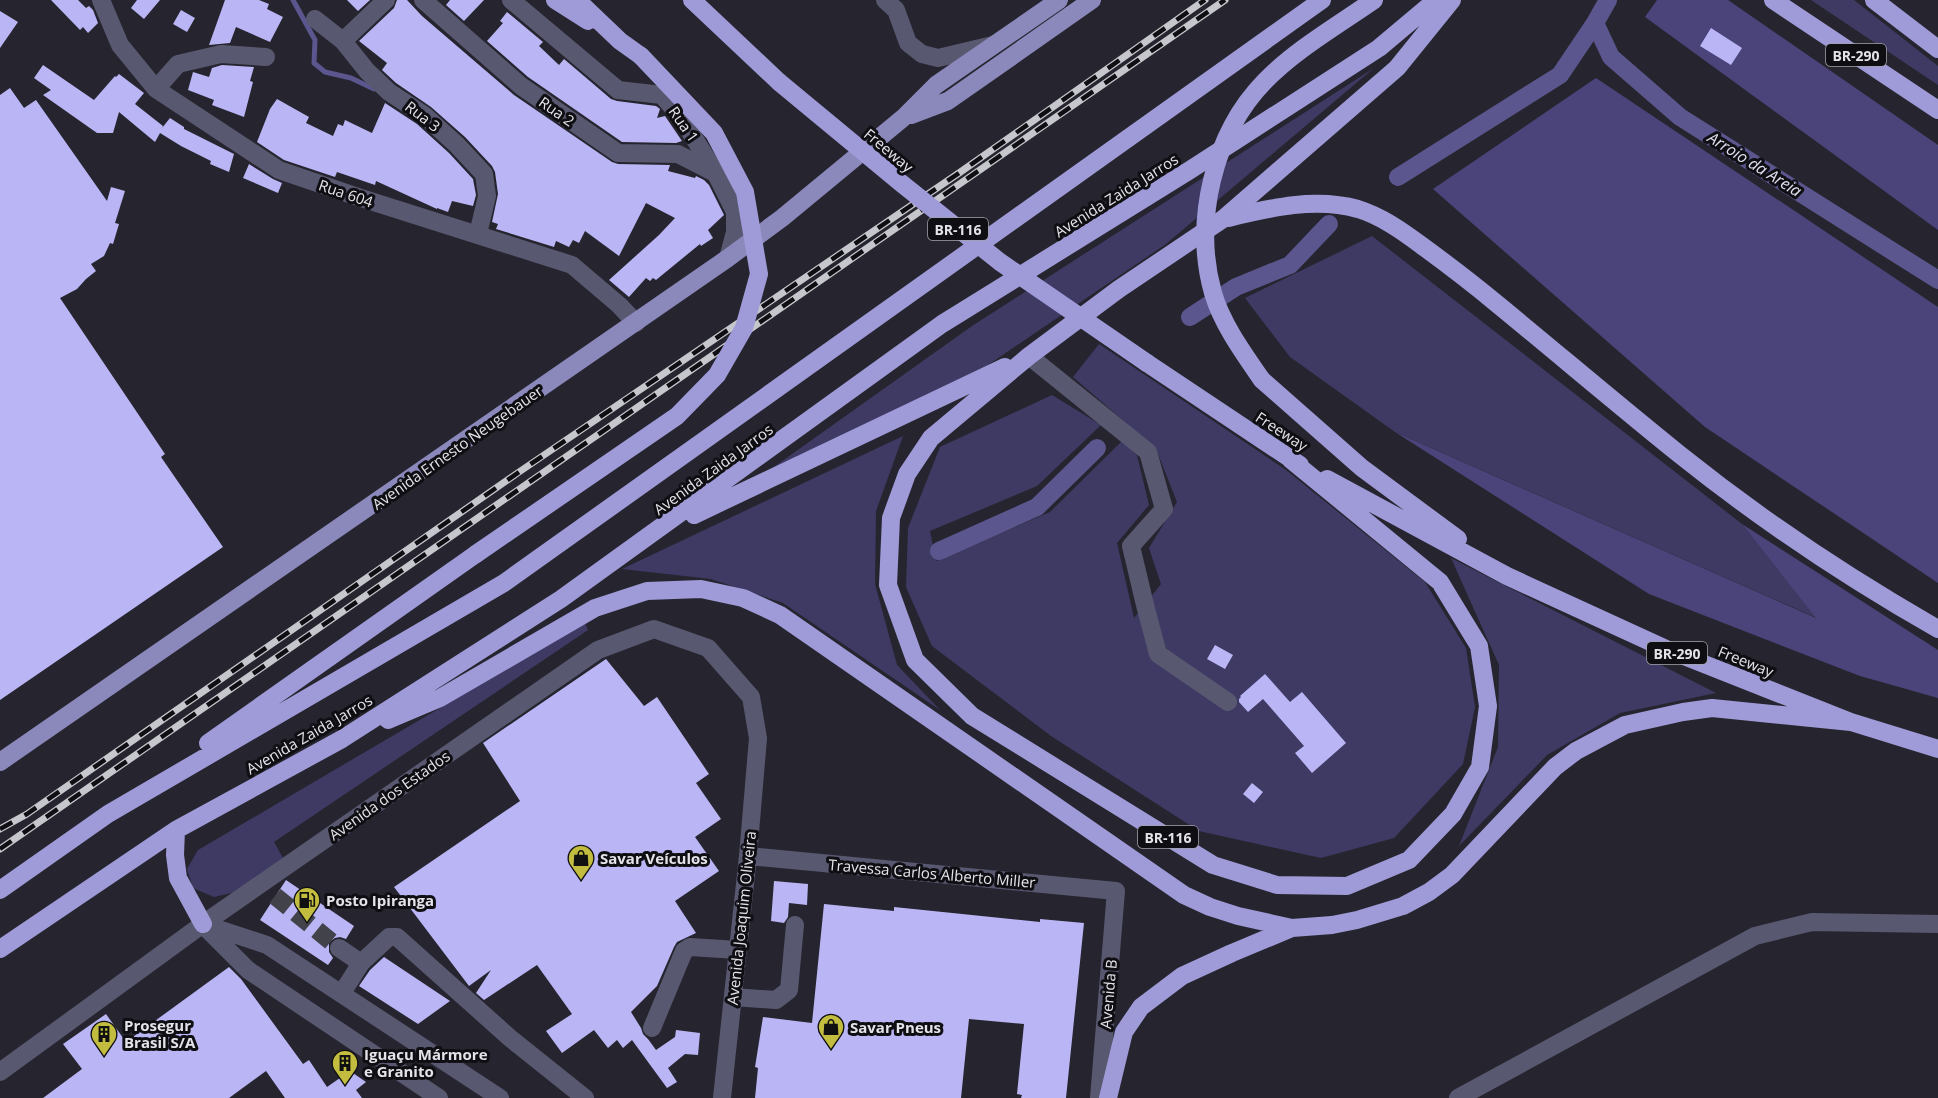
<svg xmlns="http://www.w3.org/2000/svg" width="1938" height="1098" viewBox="0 0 1938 1098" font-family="'Open Sans',sans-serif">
	<rect width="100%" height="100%" fill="#26252f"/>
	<path fill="#3e3a64" d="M 1811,0 L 1854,0 L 1938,66 L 1938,85 Z
		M 1374,68 L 1166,244 L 982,369 L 771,469 L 972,326 Z
		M 1372,236 L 1742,524 L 1817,618 L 1395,432 L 1290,357 L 1245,298 Z
		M 1099,344 L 1286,470 L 1425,582 L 1466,648 L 1475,707 L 1463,764 L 1394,838 L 1321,858 L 1199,831 L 1051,736 L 932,646 L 906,587 L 908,528 L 940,447 L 1052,395 L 1101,425 L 1037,486 L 930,531 L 936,561 L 1050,512 L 1122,441 L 1137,455 L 1149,505 L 1117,543 L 1134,618 L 1161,584 L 1149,548 L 1177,502 L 1156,449 L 1073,377 Z
		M 903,436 L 876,511 L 875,584 L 897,665 L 940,710 L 783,603 L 711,579 L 622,569 Z
		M 1451,558 L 1716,693 L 1620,713 L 1547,755 L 1459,846 L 1498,747 L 1499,665 Z
		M 585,623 L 588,630 L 274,842 L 283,858 L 235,892 L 214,897 L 193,888 L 187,869 L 198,850 Z"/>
	<path fill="#4a447a" d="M 1657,0 L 1728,0 L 1938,145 L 1938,230 L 1645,17 Z
		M 1596,78 L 1938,307 L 1938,583 L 1705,427 L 1433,189 Z
		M 1395,432 L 1816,618 L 1742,524 L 1938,650 L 1938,698 L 1860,676 L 1649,594 Z"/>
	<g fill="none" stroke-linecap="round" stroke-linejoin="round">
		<path stroke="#5b568e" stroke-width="5" d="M 293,0 L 315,40 L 314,63 L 325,72 L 351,78 L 374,89"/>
		<path stroke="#5b568e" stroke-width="18" d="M 1595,23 L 1611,57 L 1680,117 L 1938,280
			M 1398,177 L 1560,75 L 1595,23 L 1608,0
			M 1190,317 L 1236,287 L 1290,265 L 1329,224
			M 939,551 L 1037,507 L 1097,448"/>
	</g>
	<path fill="#bab6f5" d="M 51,0 L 78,0 L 86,8 L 89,6 L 93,10 L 98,23 L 88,33 L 83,27 L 80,30 Z
		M 137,0 L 160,0 L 144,19 L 131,8 Z
		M 225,0 L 259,0 L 269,4 L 267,9 L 283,17 L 270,42 L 236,27 L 230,43 L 209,45 Z
		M 347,0 L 370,0 L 358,11 Z
		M 397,0 L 407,0 L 422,16 L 514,95 L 612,162 L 618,164 L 670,165 L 668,171 L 695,178 L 696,176 L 704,180 L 709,185 L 724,215 L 708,230 L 713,238 L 701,246 L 700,244 L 656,280 L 653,278 L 650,281 L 646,278 L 629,297 L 609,280 L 659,235 L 675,218 L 646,203 L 619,256 L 585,231 L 579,243 L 573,240 L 569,247 L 556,241 L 554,247 L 496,229 L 498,224 L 492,222 L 498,194 L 495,172 L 492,166 L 465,137 L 431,107 L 396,83 L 382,70 L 387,63 L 359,41 L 394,8 Z
		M 450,0 L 484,0 L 464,21 L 446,5 Z
		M 181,10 L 195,18 L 187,32 L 173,24 Z
		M 0,11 L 18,22 L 0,48 Z
		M 507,12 L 543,42 L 539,46 L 559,65 L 564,59 L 611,99 L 617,101 L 656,106 L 660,109 L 657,118 L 665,116 L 682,141 L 676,143 L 622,142 L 528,77 L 487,41 L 503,23 L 500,21 Z
		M 1711,28 L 1742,48 L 1731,65 L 1700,46 Z
		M 43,65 L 94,100 L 115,76 L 116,77 L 119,74 L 144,93 L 135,104 L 163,126 L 162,128 L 170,118 L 184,127 L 184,129 L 234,154 L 229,172 L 210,164 L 211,161 L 181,146 L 160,133 L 155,142 L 119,112 L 113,133 L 97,133 L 43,95 L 51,90 L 34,78 Z
		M 222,65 L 254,67 L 250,81 L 253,82 L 244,117 L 212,105 L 214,100 L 188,90 L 193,72 L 209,77 L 212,68 Z
		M 10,88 L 24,108 L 36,100 L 107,201 L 111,187 L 125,191 L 115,223 L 119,224 L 113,244 L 110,243 L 104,256 L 91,264 L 96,271 L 86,279 L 77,289 L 60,298 L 165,454 L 161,457 L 223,547 L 0,700 L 0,95 Z
		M 277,99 L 309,117 L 306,123 L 333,136 L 338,124 L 343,126 L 345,120 L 372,133 L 385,103 L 417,124 L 449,153 L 473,179 L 476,195 L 473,206 L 452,201 L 448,212 L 437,208 L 437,209 L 376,181 L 375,185 L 337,172 L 335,177 L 284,160 L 257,142 L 270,109 Z
		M 249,164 L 273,179 L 282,183 L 278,193 L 243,178 Z
		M 1215,645 L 1233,655 L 1225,669 L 1207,659 Z
		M 606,659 L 644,706 L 657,697 L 709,774 L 696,783 L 721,819 L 695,837 L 719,871 L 675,901 L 696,933 L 677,942 L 674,947 L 657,986 L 631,1012 L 641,1028 L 643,1034 L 648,1039 L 656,1050 L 675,1037 L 676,1030 L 700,1033 L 698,1055 L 685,1054 L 668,1068 L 677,1082 L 667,1088 L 632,1040 L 623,1048 L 617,1040 L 608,1048 L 594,1030 L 562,1053 L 546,1031 L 572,1014 L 537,965 L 484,1000 L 476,993 L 491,970 L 469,986 L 394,887 L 520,801 L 483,743 Z
		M 1265,674 L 1290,702 L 1302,692 L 1346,743 L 1312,773 L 1295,753 L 1304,746 L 1263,699 L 1248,712 L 1239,702 L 1239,699 L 1241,697 L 1240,696 Z
		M 1252,783 L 1263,792 L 1254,803 L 1243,794 Z
		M 286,880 L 354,926 L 346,939 L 340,937 L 335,938 L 329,942 L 329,952 L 333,958 L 328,965 L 260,920 Z
		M 774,881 L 808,884 L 807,905 L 789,903 L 788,917 L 784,923 L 771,921 Z
		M 824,904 L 894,911 L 894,907 L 1040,922 L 1040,919 L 1084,923 L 1066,1098 L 1021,1098 L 1022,1095 L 1017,1094 L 1024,1024 L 969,1019 L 961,1098 L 755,1098 L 758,1068 L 755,1067 L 763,1017 L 812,1023 Z
		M 384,957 L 450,1001 L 418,1024 L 359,986 L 370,970 Z
		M 229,967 L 241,979 L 303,1064 L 309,1060 L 327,1087 L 350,1071 L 366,1082 L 356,1090 L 362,1098 L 285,1098 L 266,1071 L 229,1098 L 43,1098 L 82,1069 L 63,1044 L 106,1014 L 126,1042 Z"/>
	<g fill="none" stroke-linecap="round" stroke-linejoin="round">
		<path stroke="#42424b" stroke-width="18" stroke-dasharray="18 9" stroke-linecap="butt" d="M 275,896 L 339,948"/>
		<path stroke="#595871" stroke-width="18" d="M 101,0 L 120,45 L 156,89 L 279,170 L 361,198 L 572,265 L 619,305 L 636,323
			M 423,0 L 521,86 L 618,153 L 678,154 L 713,172
			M 511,0 L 618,90 L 662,95 L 681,117 L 715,172 L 735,212 L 735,232 L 728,258
			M 885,0 L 896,10 L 908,43 L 922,54 L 938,58 L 993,45
			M 315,19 L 343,41 L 367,71 L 389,92 L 424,115 L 457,145 L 484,174 L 487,196 L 478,234
			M 343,41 L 386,0
			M 156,89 L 178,64 L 221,54 L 266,57
			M 1029,356 L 1148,452 L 1164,509 L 1131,546 L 1145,605 L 1158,654 L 1228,702
			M 748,856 L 1116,891 L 1099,1098
			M 203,924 L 267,945 L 500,1098
			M 204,926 L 248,970 L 439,1098
			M 339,948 L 361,963 L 342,993
			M 361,963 L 389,937 L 397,937 L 510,1038 L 585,1098
			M 733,997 L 776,1000 L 789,990 L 795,925
			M 652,1028 L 684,951 L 690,947 L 738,950
			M 0,1072 L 203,924 L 598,650 L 654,629 L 708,648 L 751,697 L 758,738 L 748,856 L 722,1098
			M 1458,1098 L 1755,936 L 1812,922 L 1938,924"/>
		<path stroke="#8b88bb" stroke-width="18" d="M 911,115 L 948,101 L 1092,0
			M 0,762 L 728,258 L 782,218 L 903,118 L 936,85 L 1059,0"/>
		<path stroke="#9f9bd8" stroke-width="18" d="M 555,0 L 588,21
			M 577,0 L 620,41 L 641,56
			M 692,0 L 779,82
			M 1773,0 L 1938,110
			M 1874,0 L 1938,49
			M 1228,218 C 1270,208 1315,197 1358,209 C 1381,216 1402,231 1421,245 C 1447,264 1472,283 1496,303 C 1557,353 1617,404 1679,454 C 1759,518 1848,578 1938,629
			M 1147,363 L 1300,465
			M 1262,380 L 1362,468 L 1458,539
			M 1290,459 L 1440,582 L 1479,646 L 1488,706 L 1480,767 L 1453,814 L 1409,860 L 1347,886 L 1277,885 L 1213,865 L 972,716 L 915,660 L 888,585 L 891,518 L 907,474 L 931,438 L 1029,356 L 1119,289 L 1223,219 L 1397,68 L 1452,0
			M 1327,479 L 1507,576 L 1666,649 L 1851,722 L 1938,749
			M 694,515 L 1005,367
			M 388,720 L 440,698 L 595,608 L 647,591 L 701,589 L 743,598 L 780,615 L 1184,895 L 1210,907 L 1238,916 L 1292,928 L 1332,925 L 1357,920 L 1403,906 L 1429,892 L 1452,875 L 1555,767 L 1576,751 L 1625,725 L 1683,712 L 1712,708 L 1851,722
			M 208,743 L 476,554
			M 176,830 L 175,855 L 178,878 L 203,924
			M 0,890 L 108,814 L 504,583 L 1322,0
			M 0,949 L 176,830 L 342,739 L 561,599 L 942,324 L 1190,170 L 1379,48 L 1436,0
			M 1108,1098 L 1124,1032 L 1141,1007 L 1182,976 L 1232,953 L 1292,928"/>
		<g stroke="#c6c6cd" stroke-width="7">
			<path id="rail" d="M 0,829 L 27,814 L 519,472 L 959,173 L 1205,0
				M 0,849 L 1225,0"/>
		</g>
		<use href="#rail" stroke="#0f0f13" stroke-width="4.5" stroke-dasharray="14" stroke-linecap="butt"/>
		<path stroke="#9f9bd8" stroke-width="18" d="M 779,82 L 901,183 L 1000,262 L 1147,363
			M 1262,380 C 1244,354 1222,324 1213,293 C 1193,222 1213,134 1265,81 C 1295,50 1338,25 1374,0
			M 476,554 L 677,416 L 717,375 L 744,328 L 759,274 L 745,192 L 714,133 L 641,56"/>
	</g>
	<defs>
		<g id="shop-pin" transform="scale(1.35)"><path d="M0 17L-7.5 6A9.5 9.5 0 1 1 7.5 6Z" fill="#c3bd3f" stroke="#0f0f13"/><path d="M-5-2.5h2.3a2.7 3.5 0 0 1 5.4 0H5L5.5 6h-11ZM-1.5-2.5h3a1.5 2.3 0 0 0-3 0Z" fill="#111"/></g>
		<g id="fuel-pin" transform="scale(1.35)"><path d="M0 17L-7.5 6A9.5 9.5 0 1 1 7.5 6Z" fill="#c3bd3f" stroke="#0f0f13"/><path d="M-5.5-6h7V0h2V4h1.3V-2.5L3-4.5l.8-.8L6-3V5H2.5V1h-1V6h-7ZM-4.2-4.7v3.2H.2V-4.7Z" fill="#111"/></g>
		<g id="building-pin" transform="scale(1.35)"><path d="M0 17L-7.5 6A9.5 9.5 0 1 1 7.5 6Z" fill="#c3bd3f" stroke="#0f0f13"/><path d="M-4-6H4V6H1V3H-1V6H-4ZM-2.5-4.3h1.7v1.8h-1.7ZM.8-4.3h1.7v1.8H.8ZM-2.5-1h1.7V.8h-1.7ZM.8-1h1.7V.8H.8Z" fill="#111"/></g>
	</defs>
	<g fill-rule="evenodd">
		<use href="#shop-pin" x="581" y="858"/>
		<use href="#fuel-pin" x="307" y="900"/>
		<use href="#shop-pin" x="831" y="1027"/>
		<use href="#building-pin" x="104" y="1034"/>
		<use href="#building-pin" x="345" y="1063"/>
	</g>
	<g text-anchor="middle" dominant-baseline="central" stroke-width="6" stroke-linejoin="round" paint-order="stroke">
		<g fill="#0f0f13" stroke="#a3a3a9" stroke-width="1.5">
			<rect x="1826" y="44" width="60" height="22" rx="4.5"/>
			<rect x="928" y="218" width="60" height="22" rx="4.5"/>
			<rect x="1647" y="642" width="60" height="22" rx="4.5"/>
			<rect x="1138" y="826" width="60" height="22" rx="4.5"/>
		</g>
		<g font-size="14" font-weight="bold" fill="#e3e3e9">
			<text x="1856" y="55">BR-290</text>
			<text x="958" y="229">BR-116</text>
			<text x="1677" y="653">BR-290</text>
			<text x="1168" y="837">BR-116</text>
		</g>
		<g font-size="15" fill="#e3e3e9" stroke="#0f0f13">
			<text transform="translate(557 111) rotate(35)">Rua 2</text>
			<text transform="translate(423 116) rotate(38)">Rua 3</text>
			<text transform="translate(684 124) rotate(55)">Rua 1</text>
			<text transform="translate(889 150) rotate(40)">Freeway</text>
			<text transform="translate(346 193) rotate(19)">Rua 604</text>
			<text transform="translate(1116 195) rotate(-32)">Avenida Zaida Jarros</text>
			<text transform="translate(1282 431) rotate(33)">Freeway</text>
			<text transform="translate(457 447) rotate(-35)">Avenida Ernesto Neugebauer</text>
			<text transform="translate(713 469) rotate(-36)">Avenida Zaida Jarros</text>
			<text transform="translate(1746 661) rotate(22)">Freeway</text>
			<text transform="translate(309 734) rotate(-30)">Avenida Zaida Jarros</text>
			<text transform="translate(389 795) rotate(-35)">Avenida dos Estados</text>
			<text transform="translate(932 873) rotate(5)">Travessa Carlos Alberto Miller</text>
			<text transform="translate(741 918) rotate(-84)">Avenida Joaquim Oliveira</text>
			<text transform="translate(1108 994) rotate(-85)">Avenida B</text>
		</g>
		<g font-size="15" font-weight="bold" fill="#e3e3e9" stroke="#0f0f13" text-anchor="start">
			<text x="600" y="858">Savar Veículos</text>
			<text x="326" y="900">Posto Ipiranga</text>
			<text x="124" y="1025">Prosegur<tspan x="124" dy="17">Brasil S/A</tspan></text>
			<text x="850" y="1027">Savar Pneus</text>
			<text x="364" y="1054">Iguaçu Mármore<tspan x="364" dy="17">e Granito</tspan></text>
		</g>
		<g font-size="16" font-style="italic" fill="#e0dff1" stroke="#0f0f13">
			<text transform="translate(1755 164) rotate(32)">Arroio da Areia</text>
		</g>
	</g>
</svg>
